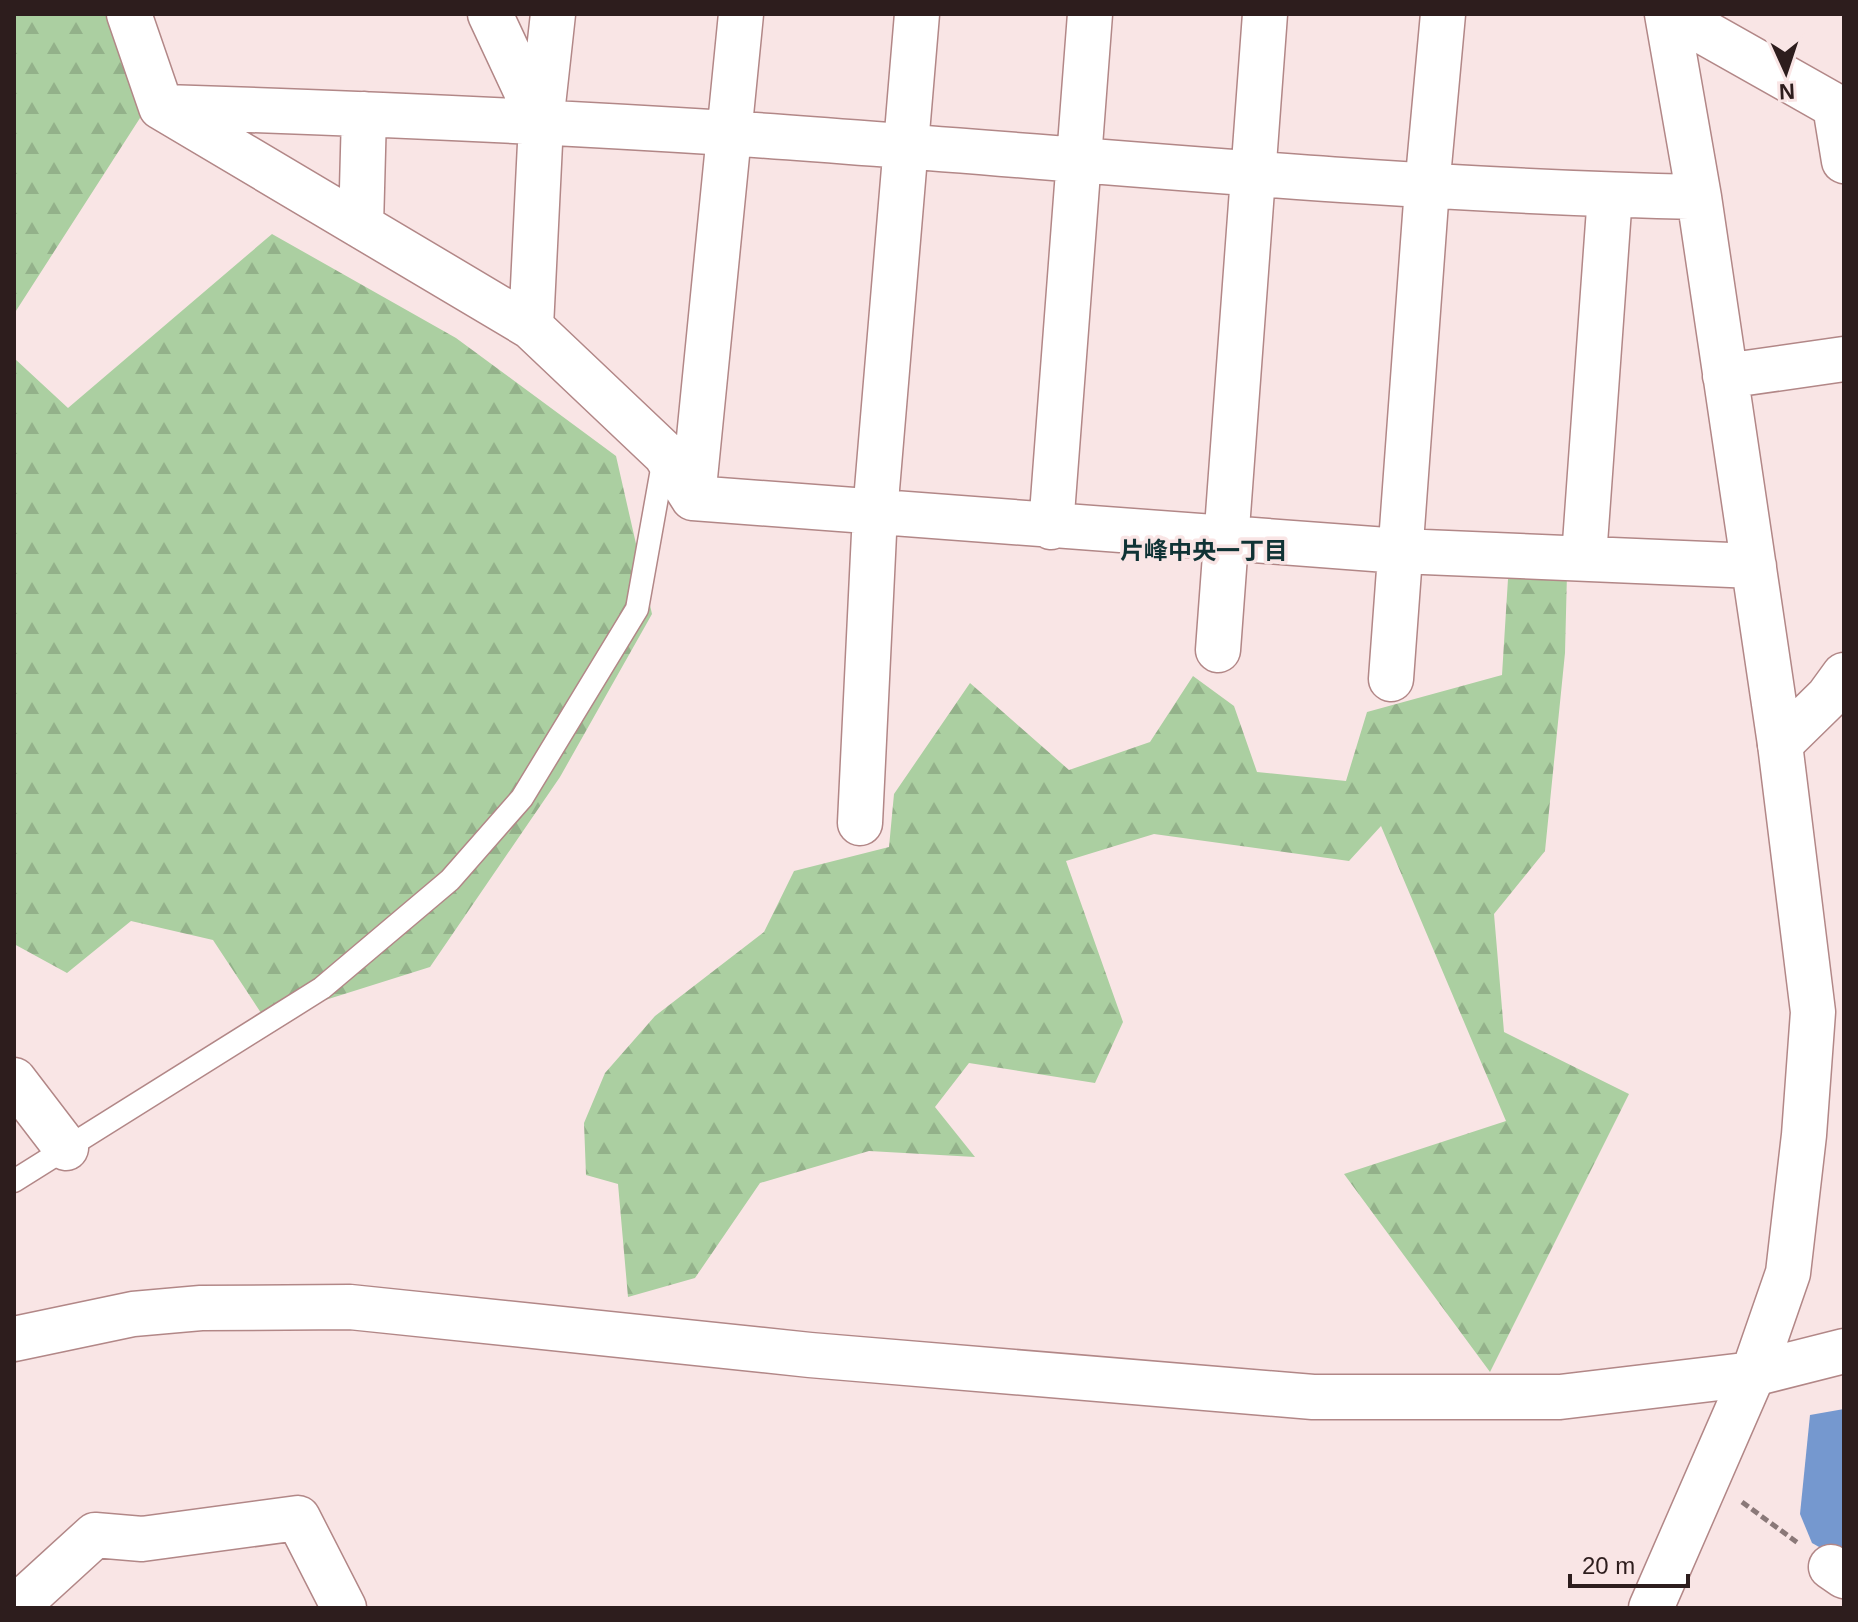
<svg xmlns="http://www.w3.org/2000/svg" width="1858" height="1622" viewBox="0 0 1858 1622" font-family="Arial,'Noto Sans JP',sans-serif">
	<defs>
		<pattern id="forest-firs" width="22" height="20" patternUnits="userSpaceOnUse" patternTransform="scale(2)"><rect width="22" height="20" fill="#abcfa1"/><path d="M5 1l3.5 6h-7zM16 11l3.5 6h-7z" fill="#93b18a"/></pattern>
	</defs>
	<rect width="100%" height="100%" fill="#f9e5e5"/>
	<path fill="url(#forest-firs)" d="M 14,14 L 117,14 L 149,104 L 14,314 Z
		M 272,234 L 456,338 L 616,456 L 652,614 L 560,777 L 430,967 L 265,1019 L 213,940 L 131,921 L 67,973 L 14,944 L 14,358 L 68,408 Z
		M 1567,573 L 1565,653 L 1545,851 L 1494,914 L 1504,1032 L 1629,1094 L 1490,1372 L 1344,1174 L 1506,1121 L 1381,826 L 1349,861 L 1154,834 L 1066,861 L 1123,1022 L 1095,1083 L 969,1063 L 935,1107 L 975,1157 L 869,1151 L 760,1183 L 695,1278 L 628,1297 L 618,1184 L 586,1175 L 584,1123 L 605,1073 L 655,1016 L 764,932 L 794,871 L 889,847 L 894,794 L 970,683 L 1069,770 L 1150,742 L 1193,676 L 1234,706 L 1257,772 L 1346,781 L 1367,712 L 1502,675 L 1508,579 Z"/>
	<path fill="#7598cf" d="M 1844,1409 L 1844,1561 L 1812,1543 L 1800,1514 L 1810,1415 Z"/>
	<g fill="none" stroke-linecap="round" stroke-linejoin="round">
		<g stroke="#b28787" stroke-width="25">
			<path id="lane" d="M 14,1181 L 322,988 L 450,880 L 522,798 L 637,609 L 664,458"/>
		</g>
		<g stroke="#b28787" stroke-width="47">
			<path id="street" d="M 129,14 L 161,107 L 531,327 L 665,454 L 693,498 L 1400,551 L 1754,566
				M 490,14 L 541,123
				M 1667,14 L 1699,197 L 1780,744
				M 1672,14 L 1835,106 L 1844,161
				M 164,107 C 352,113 540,121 727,133 C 1051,155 1374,190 1699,197
				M 361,226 L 364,114
				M 531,327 L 541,123 L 553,14
				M 1725,376 L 1844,359
				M 693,498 L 741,14
				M 1051,527 L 1090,14
				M 1584,557 L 1610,195
				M 1218,650 L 1265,14
				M 1391,679 L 1427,188 L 1443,14
				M 1780,744 L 1828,697 L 1844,675
				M 860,823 L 875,513 L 917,14
				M 14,1080 L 66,1148
				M 1831,1567 L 1844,1576
				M 15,1608 L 95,1535 L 142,1539 L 298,1518 L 344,1608
				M 1651,1608 L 1753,1374"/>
		</g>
		<g stroke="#b28787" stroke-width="47">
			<path id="secondary" d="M 14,1339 L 133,1314 L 201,1308 L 350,1307 L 810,1355 L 1313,1397 L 1560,1397 L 1753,1374 L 1844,1351
				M 1753,1374 L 1788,1273 L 1804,1135 L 1813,1012 L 1780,744"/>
		</g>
		<path stroke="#8a7878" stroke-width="5" stroke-dasharray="8 4" stroke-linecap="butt" d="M 1742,1502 L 1798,1543"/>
		<use href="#lane" stroke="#fff" stroke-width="22"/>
		<use href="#street" stroke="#fff" stroke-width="44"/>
		<use href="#secondary" stroke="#fff" stroke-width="44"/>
	</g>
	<g text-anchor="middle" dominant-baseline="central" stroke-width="7" stroke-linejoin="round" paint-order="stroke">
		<g font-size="24" font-weight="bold" fill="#103335" stroke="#f9e5e5">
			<text x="1204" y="550">片峰中央一丁目</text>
		</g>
	</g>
	<rect width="1858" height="1622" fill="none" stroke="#2d1d1d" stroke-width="32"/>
	<g transform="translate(1786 72) rotate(177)" stroke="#f9e5e5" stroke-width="6" paint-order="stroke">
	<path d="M0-6L14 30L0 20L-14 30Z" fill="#2d1d1d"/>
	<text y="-12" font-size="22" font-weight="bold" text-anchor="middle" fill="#2d1d1d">N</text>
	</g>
	<path d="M1570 1574v12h118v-12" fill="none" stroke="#2d1d1d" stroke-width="4"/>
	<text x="1582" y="1574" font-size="24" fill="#2d1d1d" stroke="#f9e5e5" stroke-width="6" paint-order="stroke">20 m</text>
</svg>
